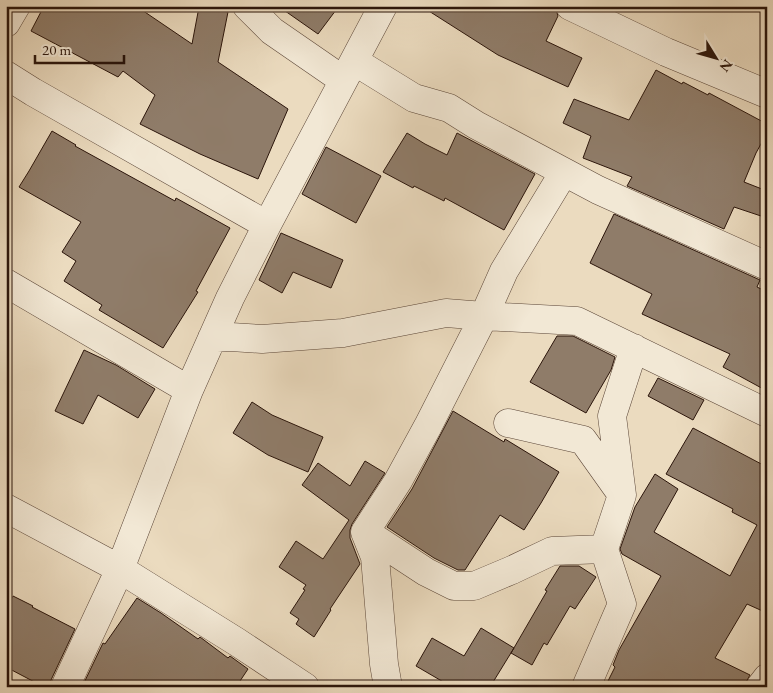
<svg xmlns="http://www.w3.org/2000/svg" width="773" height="693" viewBox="0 0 773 693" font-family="'EB Garamond',serif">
	<rect width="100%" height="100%" fill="#ebdbbf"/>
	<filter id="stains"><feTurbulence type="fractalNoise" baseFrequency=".004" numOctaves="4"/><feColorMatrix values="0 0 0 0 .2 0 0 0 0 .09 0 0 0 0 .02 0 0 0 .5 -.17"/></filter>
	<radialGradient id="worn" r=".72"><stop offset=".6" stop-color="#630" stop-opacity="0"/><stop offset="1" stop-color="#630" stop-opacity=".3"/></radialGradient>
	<path fill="#8f7c69" stroke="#2b150b" d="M 44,6 L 136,6 L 192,44 L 199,7 L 228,12 L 218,62 L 288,109 L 258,179 L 200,154 L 140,124 L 155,95 L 123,71 L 118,77 L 31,31 Z
		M 278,6 L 339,6 L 318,34 Z
		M 421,6 L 555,6 L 558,16 L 546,41 L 582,58 L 568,87 L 498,55 Z
		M 656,70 L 682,84 L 683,82 L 708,95 L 709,93 L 767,124 L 767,133 L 756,153 L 744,182 L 767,191 L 767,218 L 734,207 L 724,229 L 627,186 L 632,177 L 583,158 L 591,136 L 563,123 L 574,99 L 629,120 Z
		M 52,131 L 76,145 L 75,146 L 175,201 L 176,198 L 230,228 L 196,291 L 198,292 L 163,348 L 99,310 L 102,305 L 64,281 L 76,261 L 62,252 L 81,222 L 19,187 L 29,171 Z
		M 407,133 L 425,144 L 447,155 L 457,133 L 535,174 L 504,230 L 445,198 L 444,201 L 414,186 L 413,188 L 383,172 Z
		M 326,147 L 381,176 L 356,223 L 302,194 Z
		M 614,214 L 760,280 L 757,287 L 767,292 L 767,391 L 723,367 L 730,354 L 642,314 L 652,294 L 590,263 Z
		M 281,233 L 343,260 L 331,288 L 293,272 L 282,293 L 259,280 Z
		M 557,336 L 573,336 L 615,357 L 611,370 L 586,413 L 530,382 Z
		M 84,350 L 116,365 L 155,389 L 138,418 L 98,395 L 83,424 L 55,411 Z
		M 658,378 L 704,400 L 693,420 L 648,396 Z
		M 252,402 L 272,415 L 323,437 L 308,472 L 268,455 L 233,433 Z
		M 453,411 L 504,442 L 505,439 L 559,472 L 541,503 L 524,530 L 500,515 L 465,570 L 458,570 L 434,558 L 387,527 L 412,489 Z
		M 693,428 L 767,467 L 767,613 L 747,604 L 715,658 L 750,675 L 745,684 L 745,687 L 605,687 L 615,667 L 613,665 L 619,650 L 661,576 L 622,554 L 620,549 L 635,507 L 655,474 L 678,489 L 654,532 L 730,576 L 757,525 L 732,512 L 733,509 L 666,474 Z
		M 365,461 L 385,473 L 352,524 L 350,530 L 350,538 L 360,564 L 330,609 L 331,610 L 314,637 L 296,624 L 299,619 L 290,613 L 305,590 L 303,589 L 306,585 L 279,567 L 296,541 L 323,559 L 349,520 L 302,485 L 318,463 L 350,486 Z
		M 560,566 L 579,566 L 596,577 L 575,609 L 570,606 L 547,645 L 544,643 L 532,665 L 511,653 L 547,591 L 545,590 Z
		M 13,596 L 33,606 L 32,607 L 75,629 L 51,680 L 50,687 L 44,687 L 6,667 L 6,609 Z
		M 137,598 L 161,613 L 198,639 L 200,637 L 228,658 L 230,656 L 248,669 L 236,687 L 82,687 L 103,643 L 105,644 Z
		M 481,628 L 514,648 L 490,687 L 452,687 L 416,666 L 432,638 L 464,656 Z"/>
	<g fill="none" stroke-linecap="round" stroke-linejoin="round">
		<g stroke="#5b4638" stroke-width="29">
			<path id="minor" d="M 247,6 L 272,31 L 343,80
				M 570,6 L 666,52 L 767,94
				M 6,23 L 16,6
				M 354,61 L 414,98 L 449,108 L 476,125 L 598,190 L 767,266
				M 6,75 L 33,92 L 267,225
				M 564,172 L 504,271 L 484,316 L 577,321 L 767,413
				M 6,283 L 189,390
				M 212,338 L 231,337 L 262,339 L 343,333 L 446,313 L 484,316 L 428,426 L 398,481 L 365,532 L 375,557 L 384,664 L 388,687
				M 508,423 L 583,440 L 620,492
				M 6,508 L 120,569 L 237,642 L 305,687
				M 365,532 L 426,572 L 454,586 L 474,586 L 512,570 L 552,551 L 604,549
				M 65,687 L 120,569 L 189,390 L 230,298 L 267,225 L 383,6
				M 586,687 L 622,604 L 604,549 L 622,495 L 612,416 L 634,348
				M 760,687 L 767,678"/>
		</g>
		<use href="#minor" stroke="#f2e8d5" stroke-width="28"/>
	</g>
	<rect width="773" height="693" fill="none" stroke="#ebdbbf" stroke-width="25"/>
	<rect x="8" y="8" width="758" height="678" fill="none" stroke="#2b150b" stroke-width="2.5"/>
	<rect x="12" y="12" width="748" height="668" fill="none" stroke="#2b150b"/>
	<g transform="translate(716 58) rotate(127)" stroke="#f2e8d5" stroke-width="4" paint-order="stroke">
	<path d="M0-4L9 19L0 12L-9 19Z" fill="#2b150b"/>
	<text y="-8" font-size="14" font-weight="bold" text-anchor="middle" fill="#2b150b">N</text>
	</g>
	<path d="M35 55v8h89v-8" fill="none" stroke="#2b150b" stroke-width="2.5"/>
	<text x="42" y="55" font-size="15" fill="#2b150b" stroke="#f2e8d5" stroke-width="4" paint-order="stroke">20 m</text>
	<rect width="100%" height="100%" filter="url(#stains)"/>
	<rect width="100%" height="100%" fill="url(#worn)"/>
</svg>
